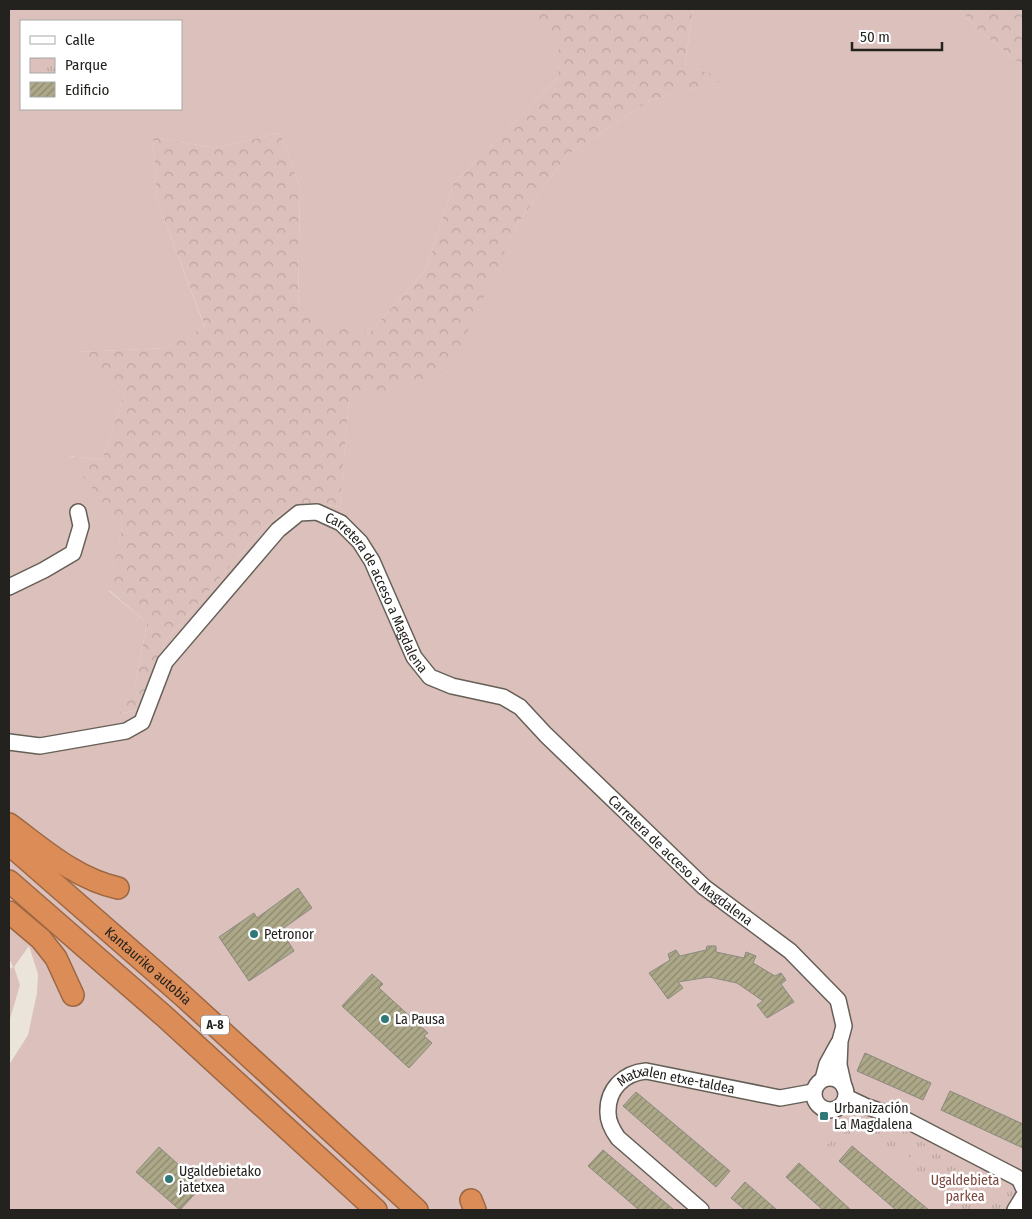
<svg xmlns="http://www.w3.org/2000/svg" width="1032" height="1219" viewBox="0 0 1032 1219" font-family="'Fira Sans Condensed',sans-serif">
	<defs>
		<pattern id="forest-crowns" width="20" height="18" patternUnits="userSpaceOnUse" patternTransform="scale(1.25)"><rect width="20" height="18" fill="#dbc0bb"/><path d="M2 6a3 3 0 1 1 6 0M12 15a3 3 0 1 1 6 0" fill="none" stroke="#bca5a0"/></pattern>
		<pattern id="park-tufts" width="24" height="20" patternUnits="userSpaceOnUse" patternTransform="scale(1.25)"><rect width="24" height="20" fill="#dbc0bb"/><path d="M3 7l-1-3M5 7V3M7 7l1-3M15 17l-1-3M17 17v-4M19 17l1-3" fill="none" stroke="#bca5a0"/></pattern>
		<pattern id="building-hatch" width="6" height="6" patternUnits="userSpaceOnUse" patternTransform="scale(1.25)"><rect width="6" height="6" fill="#aca888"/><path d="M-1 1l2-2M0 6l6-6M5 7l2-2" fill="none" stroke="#8c886f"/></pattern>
	</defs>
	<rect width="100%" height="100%" fill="#ebe4da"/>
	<path fill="#dbc0bb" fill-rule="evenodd" d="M 9,9 L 519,9 L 560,36 L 558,78 L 454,183 L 426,270 L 368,334 L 298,316 L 300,187 L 280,133 L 215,148 L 153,137 L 157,200 L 205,328 L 165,348 L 77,352 L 124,395 L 102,460 L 69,456 L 122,528 L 108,590 L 147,623 L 135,685 L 121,714 L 139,709 L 167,639 L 264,527 L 286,511 L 314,503 L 340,507 L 349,400 L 447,373 L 516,226 L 567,155 L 651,100 L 726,80 L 685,64 L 693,9 L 959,9 L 976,28 L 1023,66 L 1023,1210 L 9,1210 L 9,1065 L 28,1035 L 37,993 L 38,974 L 29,946 L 14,967 L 20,985 L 9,1022 L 9,969 L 13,967 L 9,958 ZM 21,21 L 181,21 L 181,109 L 21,109 Z"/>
	<path fill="url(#forest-crowns)" d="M 519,9 L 693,9 L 685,64 L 727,80 L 651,100 L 567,155 L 516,226 L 476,315 L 447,373 L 349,401 L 340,507 L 314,503 L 286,511 L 264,527 L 167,639 L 139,709 L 120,714 L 135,685 L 147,623 L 108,589 L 122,528 L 68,456 L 102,460 L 124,395 L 76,352 L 165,348 L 205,327 L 157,200 L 153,137 L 215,148 L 280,133 L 300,187 L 298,315 L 368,334 L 426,270 L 454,183 L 558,78 L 559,36 Z
		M 959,9 L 1023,9 L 1023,66 L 976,28 Z"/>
	<path fill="url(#park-tufts)" d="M 895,1125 L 922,1142 L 1023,1194 L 1015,1210 L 958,1210 L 931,1186 L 919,1180 L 908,1154 C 890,1145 873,1141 853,1139 L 833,1156 L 826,1145 L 853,1127 Z"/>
	<path fill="url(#building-hatch)" stroke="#8b8a80" d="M 298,888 L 312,908 L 281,930 L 294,951 L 249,981 L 219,937 L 254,913 L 257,918 Z
		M 707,946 L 716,946 L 716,952 L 744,958 L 746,952 L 756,956 L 753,963 L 775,976 L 781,973 L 786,980 L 781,984 L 794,1002 L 767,1018 L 757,1005 L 763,1001 L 737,983 L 709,977 L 678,982 L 683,988 L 668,999 L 649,973 L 670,960 L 668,954 L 676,950 L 680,956 L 706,950 Z
		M 372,974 L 383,984 L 379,988 L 428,1033 L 424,1036 L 432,1043 L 409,1068 L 342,1006 Z
		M 865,1053 L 931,1083 L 923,1100 L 857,1071 Z
		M 950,1091 L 1023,1124 L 1023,1148 L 941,1110 Z
		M 636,1092 L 730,1171 L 716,1187 L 623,1106 Z
		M 852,1146 L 889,1177 L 929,1210 L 896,1210 L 839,1161 Z
		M 159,1147 L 202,1186 L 180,1210 L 136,1172 Z
		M 603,1150 L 674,1210 L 639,1210 L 588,1166 Z
		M 799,1163 L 851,1210 L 823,1210 L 786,1177 Z
		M 745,1182 L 777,1210 L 745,1210 L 731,1198 Z"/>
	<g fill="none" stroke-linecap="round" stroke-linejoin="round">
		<g stroke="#655f57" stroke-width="18">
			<g id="minor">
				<path d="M 9,587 L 44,570 L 73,553 L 81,526 L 78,512"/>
				<path id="s1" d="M 9,742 L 40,746 L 126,731 L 142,722 L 165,662 L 278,530 L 299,513 L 317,512 L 341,523 L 360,542 L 372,561 L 414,657 L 430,677 L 452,686 L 503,697 L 520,707 L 546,735 L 704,887 L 790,951 L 838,1000 L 844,1026 L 840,1041 L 839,1065 L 844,1087"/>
				<circle cx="830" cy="1094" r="16"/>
				<path d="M 823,1079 L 827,1064 L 838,1044"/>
				<path d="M 846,1097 L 865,1106 L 906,1120 L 1016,1177 L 1020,1180 L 1023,1187"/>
				<path id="s2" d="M 701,1210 L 618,1138 C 613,1131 608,1122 608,1113 C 607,1089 624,1073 646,1071 L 780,1098 L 813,1092"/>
				<path d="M 1015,1210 L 1023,1197"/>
			</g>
		</g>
		<g stroke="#9c6743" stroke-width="24">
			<g id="highway">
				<path d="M 9,824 C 43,849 76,879 118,888"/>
				<path id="s3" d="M 9,844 L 182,995 L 417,1210"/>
				<path d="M 9,881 L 164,1016 L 376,1210"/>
				<path d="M 9,912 L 41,939 L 56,958 L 73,995"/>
				<path d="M 471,1200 L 475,1210"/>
			</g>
		</g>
		<use href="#minor" stroke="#fff" stroke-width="15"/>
		<use href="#highway" stroke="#dc8c56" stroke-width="21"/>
	</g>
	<g fill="#307979" stroke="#fff" stroke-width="2">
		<circle cx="254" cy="934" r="5"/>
		<circle cx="385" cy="1019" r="5"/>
		<rect x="819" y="1111" width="10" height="10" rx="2.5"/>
		<circle cx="169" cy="1179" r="5"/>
	</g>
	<g text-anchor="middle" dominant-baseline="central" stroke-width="5" stroke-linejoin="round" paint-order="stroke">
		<rect fill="#fff" stroke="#666462" stroke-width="1" x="201" y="1015.5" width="28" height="19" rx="4"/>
		<g font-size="12" font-weight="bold" fill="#24221f">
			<text x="215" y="1025">A-8</text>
		</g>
		<g font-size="14" fill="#24221f" stroke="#fff">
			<text stroke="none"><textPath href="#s1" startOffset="524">Carretera de acceso a Magdalena</textPath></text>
			<text stroke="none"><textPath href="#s1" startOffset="944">Carretera de acceso a Magdalena</textPath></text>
			<text stroke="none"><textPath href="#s3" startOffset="185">Kantauriko autobia</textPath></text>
			<text stroke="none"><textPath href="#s2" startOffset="230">Matxalen etxe-taldea</textPath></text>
		</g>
		<g font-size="14" fill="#24221f" stroke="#fff" text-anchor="start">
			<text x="264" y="934">Petronor</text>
			<text x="395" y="1019">La Pausa</text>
			<text x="834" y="1108">Urbanización<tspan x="834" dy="16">La Magdalena</tspan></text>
			<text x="179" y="1171">Ugaldebietako<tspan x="179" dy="16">jatetxea</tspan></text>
		</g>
		<g font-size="14" fill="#7c473f" stroke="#fff">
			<text x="965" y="1180">Ugaldebieta<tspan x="965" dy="16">parkea</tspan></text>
		</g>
	</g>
	<rect width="1032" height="1219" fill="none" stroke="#24221f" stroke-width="20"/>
	<rect x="20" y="20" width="162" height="90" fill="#ffffff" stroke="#a7a7a5"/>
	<rect x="30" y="36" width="25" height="8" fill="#ffffff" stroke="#a7a7a5"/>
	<text x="65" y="45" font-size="15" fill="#24221f">Calle</text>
	<rect x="30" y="58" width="25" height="15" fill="url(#park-tufts)" stroke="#a7a7a5"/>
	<text x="65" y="70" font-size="15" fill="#24221f">Parque</text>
	<rect x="30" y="82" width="25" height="15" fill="url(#building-hatch)" stroke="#a7a7a5"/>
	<text x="65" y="95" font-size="15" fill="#24221f">Edificio</text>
	<path d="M852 42v8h90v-8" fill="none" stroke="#24221f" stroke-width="2.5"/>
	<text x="860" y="42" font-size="15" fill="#24221f" stroke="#ffffff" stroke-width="4" paint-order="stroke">50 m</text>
</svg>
